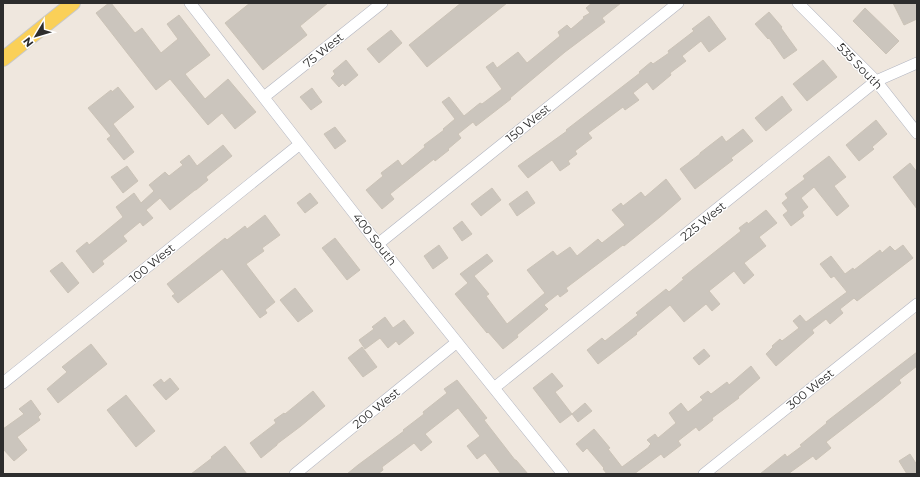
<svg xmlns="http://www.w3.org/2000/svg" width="920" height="477" viewBox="0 0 920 477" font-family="Montserrat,sans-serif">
	<rect width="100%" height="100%" fill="#efe7de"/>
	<path fill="#cbc5bd" stroke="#cbc3b7" d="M 109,3 L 111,3 L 135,33 L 142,28 L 161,53 L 178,39 L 167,24 L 179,15 L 210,55 L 185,74 L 205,99 L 228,79 L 256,112 L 235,129 L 222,113 L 208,125 L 170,79 L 156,90 L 96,13 Z
		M 250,3 L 328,3 L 300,26 L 307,35 L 263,70 L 225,23 Z
		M 461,3 L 507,3 L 427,67 L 409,45 Z
		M 592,3 L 621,3 L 602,18 L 605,22 L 565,52 L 510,98 L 511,99 L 476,126 L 473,122 L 458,134 L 461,138 L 448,149 L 449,150 L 435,161 L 434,159 L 390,194 L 394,199 L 382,209 L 366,190 L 383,176 L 381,173 L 398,160 L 402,166 L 425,147 L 424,145 L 444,130 L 443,129 L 455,119 L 442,102 L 449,97 L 464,116 L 480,103 L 482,104 L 502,89 L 486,67 L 493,62 L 497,68 L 518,52 L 527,63 L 560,36 L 558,32 L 567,25 L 571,29 L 584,18 L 583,17 L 590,13 L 586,8 Z
		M 893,3 L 917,3 L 917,19 L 904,25 Z
		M 865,8 L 899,41 L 886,54 L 853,21 Z
		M 769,12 L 782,27 L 781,28 L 797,50 L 784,59 L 769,38 L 768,39 L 755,24 Z
		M 709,16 L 726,39 L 709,52 L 701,41 L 682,56 L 686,61 L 670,73 L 671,75 L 653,90 L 647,82 L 633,93 L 639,100 L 625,110 L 623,107 L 588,133 L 592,138 L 575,151 L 577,154 L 568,161 L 570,164 L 560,171 L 552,160 L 528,178 L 518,166 L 567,131 L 566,130 L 640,73 L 639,72 L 651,62 L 653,64 L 669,53 L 668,51 L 694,31 L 692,29 Z
		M 391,30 L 402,43 L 379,63 L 367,49 Z
		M 346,60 L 358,75 L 345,86 L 343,83 L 339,87 L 331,78 L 335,74 L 333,71 Z
		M 823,60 L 837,77 L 807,101 L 793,84 Z
		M 118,87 L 134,107 L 113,124 L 134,152 L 124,160 L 107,139 L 111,136 L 88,108 L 111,90 L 112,92 Z
		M 312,88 L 322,102 L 311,110 L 300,97 Z
		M 782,96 L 792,110 L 766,131 L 755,118 Z
		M 876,120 L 887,134 L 872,147 L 874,149 L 859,161 L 846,145 Z
		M 335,127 L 346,141 L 335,149 L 324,134 Z
		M 743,129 L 753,141 L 731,158 L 733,160 L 695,189 L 680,169 L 700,154 L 700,153 L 722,136 L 726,142 Z
		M 223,145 L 232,156 L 206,177 L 208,180 L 196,190 L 195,190 L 170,210 L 160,198 L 146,210 L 153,218 L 143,226 L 140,222 L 123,236 L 127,241 L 102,261 L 104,264 L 93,273 L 76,251 L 87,242 L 89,245 L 123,217 L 116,207 L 134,193 L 141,203 L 154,191 L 149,185 L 165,172 L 169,176 L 183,165 L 180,162 L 189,155 L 197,166 Z
		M 829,156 L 846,177 L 834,186 L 849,206 L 837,216 L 814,187 L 801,198 L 808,207 L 802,212 L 804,216 L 791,226 L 783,215 L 788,211 L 782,203 L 788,198 L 785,194 L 805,179 L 803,176 Z
		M 910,163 L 917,172 L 917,209 L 893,177 Z
		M 127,166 L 138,181 L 123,193 L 111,177 Z
		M 666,179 L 681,199 L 660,217 L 624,246 L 623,245 L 566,288 L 568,291 L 560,297 L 558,294 L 544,305 L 548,309 L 517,335 L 518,337 L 503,349 L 488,332 L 487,333 L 455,294 L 468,283 L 460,274 L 487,254 L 493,261 L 474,276 L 489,294 L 486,296 L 507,324 L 545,293 L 527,270 L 553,251 L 557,256 L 570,247 L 577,256 L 598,239 L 602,243 L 625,225 L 612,210 L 621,203 L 623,206 L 641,192 L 645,197 Z
		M 492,188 L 501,200 L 481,216 L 471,204 Z
		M 527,191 L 535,203 L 517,216 L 509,204 Z
		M 310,193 L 318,203 L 305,213 L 297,203 Z
		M 766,210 L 777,223 L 759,237 L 766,246 L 744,263 L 754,275 L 744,284 L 734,271 L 709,291 L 720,304 L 712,311 L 706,304 L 684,322 L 670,305 L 636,333 L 637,334 L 598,364 L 587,350 L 602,338 L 605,341 L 638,315 L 636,313 L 666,289 L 669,292 L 684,279 L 682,278 L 741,231 L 739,228 L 747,222 L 748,224 Z
		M 265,215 L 280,235 L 262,248 L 264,251 L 246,264 L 275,302 L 265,310 L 267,313 L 260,318 L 222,269 L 178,303 L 172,296 L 175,294 L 167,284 L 225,238 L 227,240 L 245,226 L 247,229 Z
		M 462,221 L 472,234 L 462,241 L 453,228 Z
		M 335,238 L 360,270 L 347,280 L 322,248 Z
		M 439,245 L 448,258 L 433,269 L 424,256 Z
		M 903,245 L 913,258 L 857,301 L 854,298 L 840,309 L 843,313 L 830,324 L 826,319 L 812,330 L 814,333 L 776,366 L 766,354 L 773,347 L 772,346 L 780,339 L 782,341 L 799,328 L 793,321 L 800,315 L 806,322 L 847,292 L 834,276 L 831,278 L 820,264 L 831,256 L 845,274 L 853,268 L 854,270 L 880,250 L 882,253 L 890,246 L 895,251 Z
		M 62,262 L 79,283 L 68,293 L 50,271 Z
		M 295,288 L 313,311 L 298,322 L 280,300 Z
		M 385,317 L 393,328 L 404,320 L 414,333 L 399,345 L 396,341 L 388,348 L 380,338 L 365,349 L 359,340 L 374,329 L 372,327 Z
		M 91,344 L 107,364 L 58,403 L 47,389 L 67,372 L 62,367 Z
		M 362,347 L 377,367 L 363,377 L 348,358 Z
		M 704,349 L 710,356 L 699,365 L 693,358 Z
		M 917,352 L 917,366 L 899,380 L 901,383 L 879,401 L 826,442 L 831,448 L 816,460 L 813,456 L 788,474 L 760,474 L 785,454 L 787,457 L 802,446 L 800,445 L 827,423 L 826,422 Z
		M 751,366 L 760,378 L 738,397 L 739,398 L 712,418 L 713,420 L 699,431 L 696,427 L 678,441 L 681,445 L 664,458 L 661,454 L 634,474 L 607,474 L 603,469 L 604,468 L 587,448 L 583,452 L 576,444 L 594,429 L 610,448 L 608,449 L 622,467 L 649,447 L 649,446 L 651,444 L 647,440 L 655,434 L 658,438 L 676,423 L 669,413 L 681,403 L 688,412 L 703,400 L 700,397 L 708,391 L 711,394 L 727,382 L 729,385 Z
		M 552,373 L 563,386 L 555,392 L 572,414 L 560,423 L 533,388 Z
		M 170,378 L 179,389 L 166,400 L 153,385 L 161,379 L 164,383 Z
		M 457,380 L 487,418 L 484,420 L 515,460 L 516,460 L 528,474 L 501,474 L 485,453 L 477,459 L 467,446 L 480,436 L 458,408 L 425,434 L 432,442 L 421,451 L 414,443 L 382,467 L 383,470 L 378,474 L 347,474 L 358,465 L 404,431 L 403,430 L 424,414 L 423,412 L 447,393 L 444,389 Z
		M 313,391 L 325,406 L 301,426 L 277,444 L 277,445 L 261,458 L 250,443 L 276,423 L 274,420 L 284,413 L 285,414 Z
		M 126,395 L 155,431 L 136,447 L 107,410 Z
		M 31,400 L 41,414 L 38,417 L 40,420 L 17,437 L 27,450 L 14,461 L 3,449 L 3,429 L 24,414 L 19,409 Z
		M 585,403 L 592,411 L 578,422 L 572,414 Z
		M 225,446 L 247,474 L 191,474 L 212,458 L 211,457 Z
		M 910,454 L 917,465 L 917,474 L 907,474 L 899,461 Z"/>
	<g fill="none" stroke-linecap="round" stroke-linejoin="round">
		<g stroke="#b2b5c1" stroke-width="12">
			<path id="minor" d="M 190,3 L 378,244 L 563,474
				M 798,3 L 876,81 L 917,133
				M 264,97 L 382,3
				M 378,244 L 678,3
				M 3,383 L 300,144
				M 494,388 L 876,81 L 917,63
				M 295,474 L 457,342
				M 704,474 L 917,304"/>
		</g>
		<g stroke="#c8c8c8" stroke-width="16">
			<path id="major" d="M 3,59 L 73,3"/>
		</g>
		<use href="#minor" stroke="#fff" stroke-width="11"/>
		<use href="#major" stroke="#fad058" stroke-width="14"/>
	</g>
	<g text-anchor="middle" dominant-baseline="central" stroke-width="3" stroke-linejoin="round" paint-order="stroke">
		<g font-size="12" fill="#2d2d2d" stroke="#fff">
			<text transform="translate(323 50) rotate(-39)">75 West</text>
			<text transform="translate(860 66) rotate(46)">535 South</text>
			<text transform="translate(528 123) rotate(-39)">150 West</text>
			<text transform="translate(703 221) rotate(-39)">225 West</text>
			<text transform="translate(375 239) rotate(52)">400 South</text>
			<text transform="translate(152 263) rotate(-39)">100 West</text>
			<text transform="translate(810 389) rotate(-39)">300 West</text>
			<text transform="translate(376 408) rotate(-39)">200 West</text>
		</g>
	</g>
	<rect width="920" height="477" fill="none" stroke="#2d2d2d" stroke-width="8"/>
	<g transform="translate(36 36) rotate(232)" stroke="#ffffff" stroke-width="3" paint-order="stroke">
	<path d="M0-3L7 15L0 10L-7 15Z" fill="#2d2d2d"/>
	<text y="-6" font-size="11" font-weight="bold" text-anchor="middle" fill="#2d2d2d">N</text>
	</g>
</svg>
